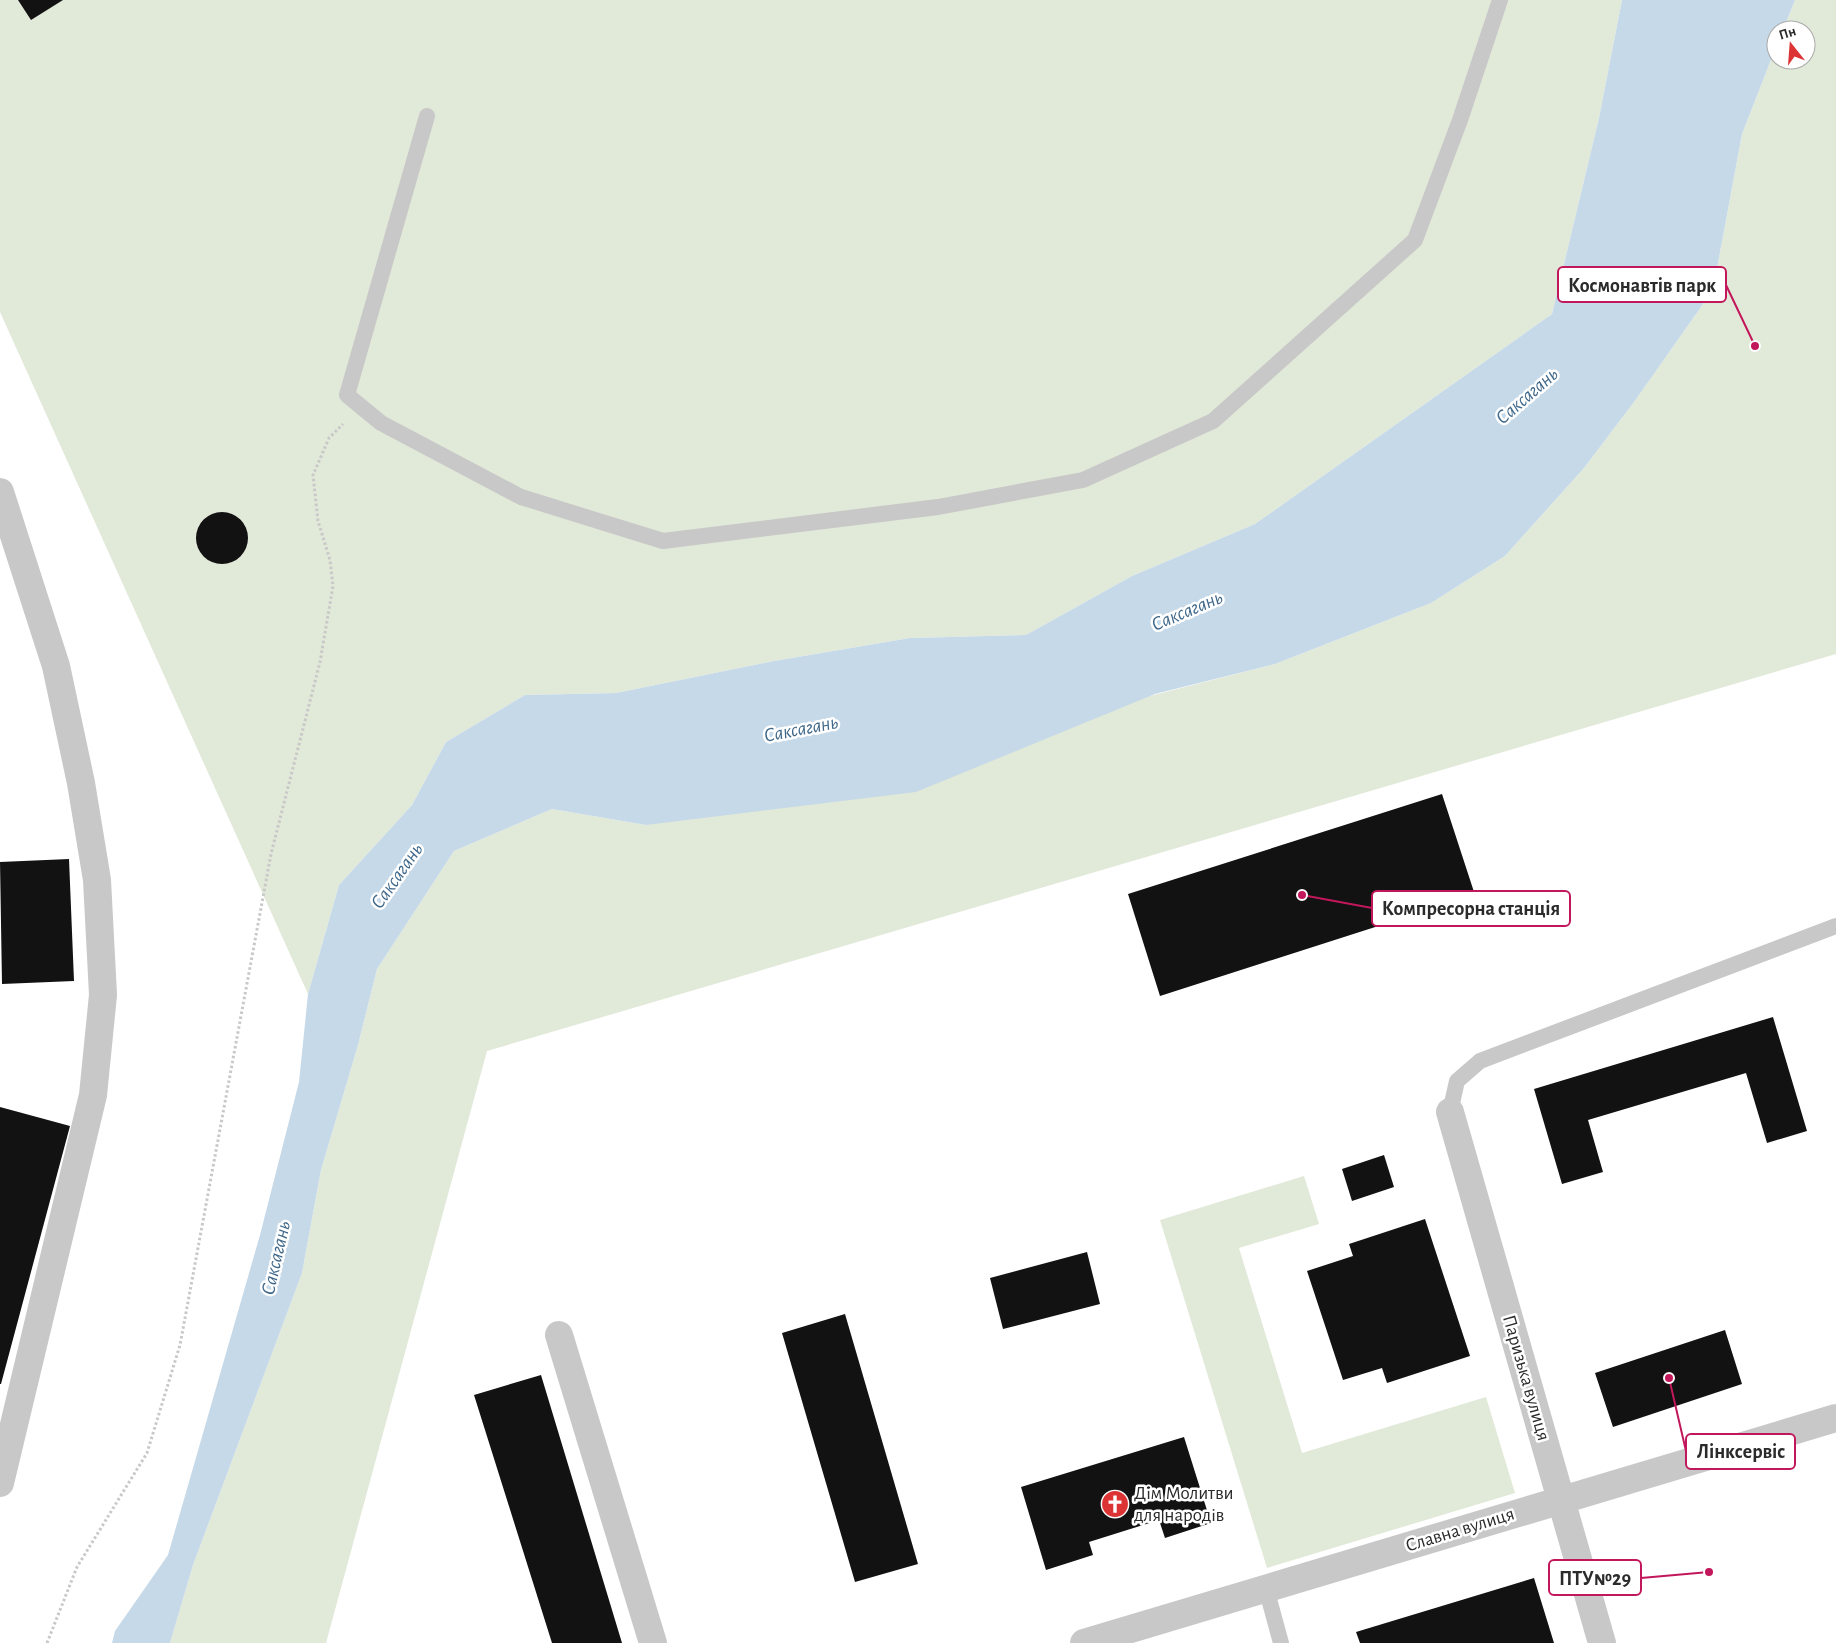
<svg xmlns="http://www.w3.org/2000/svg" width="1836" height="1643" viewBox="0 0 1836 1643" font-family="'Alegreya Sans',sans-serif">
	<rect width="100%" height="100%" fill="#fff"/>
	<path fill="#e1e9d9" d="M 0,0 L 1622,0 L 1599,118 L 1552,314 L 1255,524 L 1132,576 L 1026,635 L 910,638 L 774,661 L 616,693 L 525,695 L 446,742 L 412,805 L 339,885 L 308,994 L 0,312 Z
		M 1795,0 L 1836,0 L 1836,654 L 487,1051 L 326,1643 L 170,1643 L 193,1565 L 302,1273 L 321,1170 L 358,1045 L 377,969 L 454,851 L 552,809 L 646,825 L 1275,664 L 1431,603 L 1505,556 L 1584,468 L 1634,402 L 1713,290 L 1742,134 L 1776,47 L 1776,60 L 1806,60 L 1806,30 L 1783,30 Z
		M 1304,1176 L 1319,1224 L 1239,1248 L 1302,1453 L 1486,1397 L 1515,1493 L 1267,1568 L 1160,1220 Z"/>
	<path fill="#c6d9e8" d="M 1622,0 L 1795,0 L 1783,30 L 1776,30 L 1776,47 L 1742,134 L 1713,290 L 1634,402 L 1584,468 L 1505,556 L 1431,603 L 1275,664 L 1155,694 L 916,792 L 646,825 L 552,809 L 454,851 L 377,969 L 358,1045 L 321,1170 L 302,1273 L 193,1565 L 170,1643 L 112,1643 L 115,1631 L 168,1555 L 260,1235 L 299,1082 L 308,994 L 339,885 L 412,805 L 446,742 L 525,695 L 616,693 L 774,661 L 910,638 L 1026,635 L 1132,576 L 1255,524 L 1552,314 L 1599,118 Z"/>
	<path fill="#121212" d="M 18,0 L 63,0 L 31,20 Z
		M196 538a26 26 0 1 1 52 0a26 26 0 1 1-52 0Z
		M 1442,794 L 1475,895 L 1160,996 L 1128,894 Z
		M 69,859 L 74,981 L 2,984 L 0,862 Z
		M 1773,1017 L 1807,1131 L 1767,1143 L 1746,1073 L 1588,1120 L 1603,1172 L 1562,1184 L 1534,1089 Z
		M 0,1107 L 70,1126 L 1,1384 L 0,1384 Z
		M 1384,1155 L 1394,1187 L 1352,1201 L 1342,1169 Z
		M 1425,1219 L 1470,1356 L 1387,1383 L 1382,1368 L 1343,1380 L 1307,1271 L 1353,1256 L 1349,1244 Z
		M 1087,1252 L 1100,1304 L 1003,1329 L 990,1278 Z
		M 845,1314 L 918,1564 L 855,1582 L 782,1333 Z
		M 1725,1330 L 1742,1384 L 1613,1427 L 1595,1373 Z
		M 541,1375 L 622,1643 L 552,1643 L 474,1395 Z
		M 1184,1437 L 1211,1523 L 1165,1538 L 1159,1520 L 1089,1542 L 1093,1555 L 1046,1570 L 1021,1487 Z
		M 1534,1578 L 1554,1643 L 1360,1643 L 1356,1632 Z"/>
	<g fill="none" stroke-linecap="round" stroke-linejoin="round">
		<path stroke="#c8c8c8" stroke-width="3" stroke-dasharray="2.5 2.5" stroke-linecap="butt" d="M 47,1643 L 77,1567 L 147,1453 L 180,1345 L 271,854 L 320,662 L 333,586 L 330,560 L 318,521 L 313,475 L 329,438 L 343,424"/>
		<path stroke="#c8c8c8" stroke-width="16" d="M 427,116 L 347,395 L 381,423 L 521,497 L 663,541 L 938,507 L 1083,480 L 1213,421 L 1415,240 L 1460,120 L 1500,0
			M 1450,1112 L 1457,1081 L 1480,1061 L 1836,926
			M 1266,1588 L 1281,1643"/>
		<path stroke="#c8c8c8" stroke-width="28" d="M 0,492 L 56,666 L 81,783 L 97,880 L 103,995 L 93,1095 L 0,1483
			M 1450,1112 L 1602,1643
			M 559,1335 L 653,1643
			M 1084,1643 L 1836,1418"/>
	</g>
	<defs>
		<g id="church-disc" transform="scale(1.4375)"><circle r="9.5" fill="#dc3435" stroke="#fff"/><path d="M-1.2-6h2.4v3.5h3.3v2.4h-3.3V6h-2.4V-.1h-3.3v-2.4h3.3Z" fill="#fff"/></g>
	</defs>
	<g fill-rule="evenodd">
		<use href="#church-disc" x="1115" y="1504"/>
	</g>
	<g text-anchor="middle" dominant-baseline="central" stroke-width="5" stroke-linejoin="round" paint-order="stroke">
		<g font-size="19" fill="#2b2b2b" stroke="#fff">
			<text transform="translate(1526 1378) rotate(74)">Паризька вулиця</text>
			<text transform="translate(1460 1530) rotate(-17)">Славна вулиця</text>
		</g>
		<g font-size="19" fill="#2b2b2b" stroke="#fff" text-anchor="start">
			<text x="1134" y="1493">Дім Молитви<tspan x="1134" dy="22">для народів</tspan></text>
		</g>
		<g font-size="20" font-style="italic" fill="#3e6789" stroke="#fff">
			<text transform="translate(1527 396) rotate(-41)">Саксагань</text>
			<text transform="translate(1187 611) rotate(-23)">Саксагань</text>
			<text transform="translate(801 729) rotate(-11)">Саксагань</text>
			<text transform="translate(397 876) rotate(-55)">Саксагань</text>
			<text transform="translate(276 1258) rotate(-77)">Саксагань</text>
		</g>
	</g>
	<path fill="none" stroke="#c2185b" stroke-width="2" d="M1755 346L1726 285M1302 895L1372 908M1669 1378L1686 1451M1709 1572L1641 1578"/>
	<g fill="#c2185b" stroke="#fff" stroke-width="2">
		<circle cx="1755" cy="346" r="5"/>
		<circle cx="1302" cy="895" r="5"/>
		<circle cx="1669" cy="1378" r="5"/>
		<circle cx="1709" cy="1572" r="5"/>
	</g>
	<g fill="#fff" stroke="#c2185b" stroke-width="2">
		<rect x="1558" y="267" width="168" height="35" rx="5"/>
		<rect x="1372" y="891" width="198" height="35" rx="5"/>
		<rect x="1686" y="1434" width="109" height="35" rx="5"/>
		<rect x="1549" y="1560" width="92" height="35" rx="5"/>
	</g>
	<g font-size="20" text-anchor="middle" font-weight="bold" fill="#2b2b2b">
		<text x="1642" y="292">Космонавтів парк</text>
		<text x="1471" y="915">Компресорна станція</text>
		<text x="1741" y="1458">Лінксервіс</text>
		<text x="1595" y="1585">ПТУ№29</text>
	</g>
	<g transform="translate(1791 45) rotate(343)"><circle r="24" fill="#ffffff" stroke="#aaaaaa"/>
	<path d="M0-4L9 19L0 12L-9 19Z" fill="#dc3435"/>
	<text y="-8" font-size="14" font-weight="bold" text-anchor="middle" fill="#2b2b2b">Пн</text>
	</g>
</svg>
